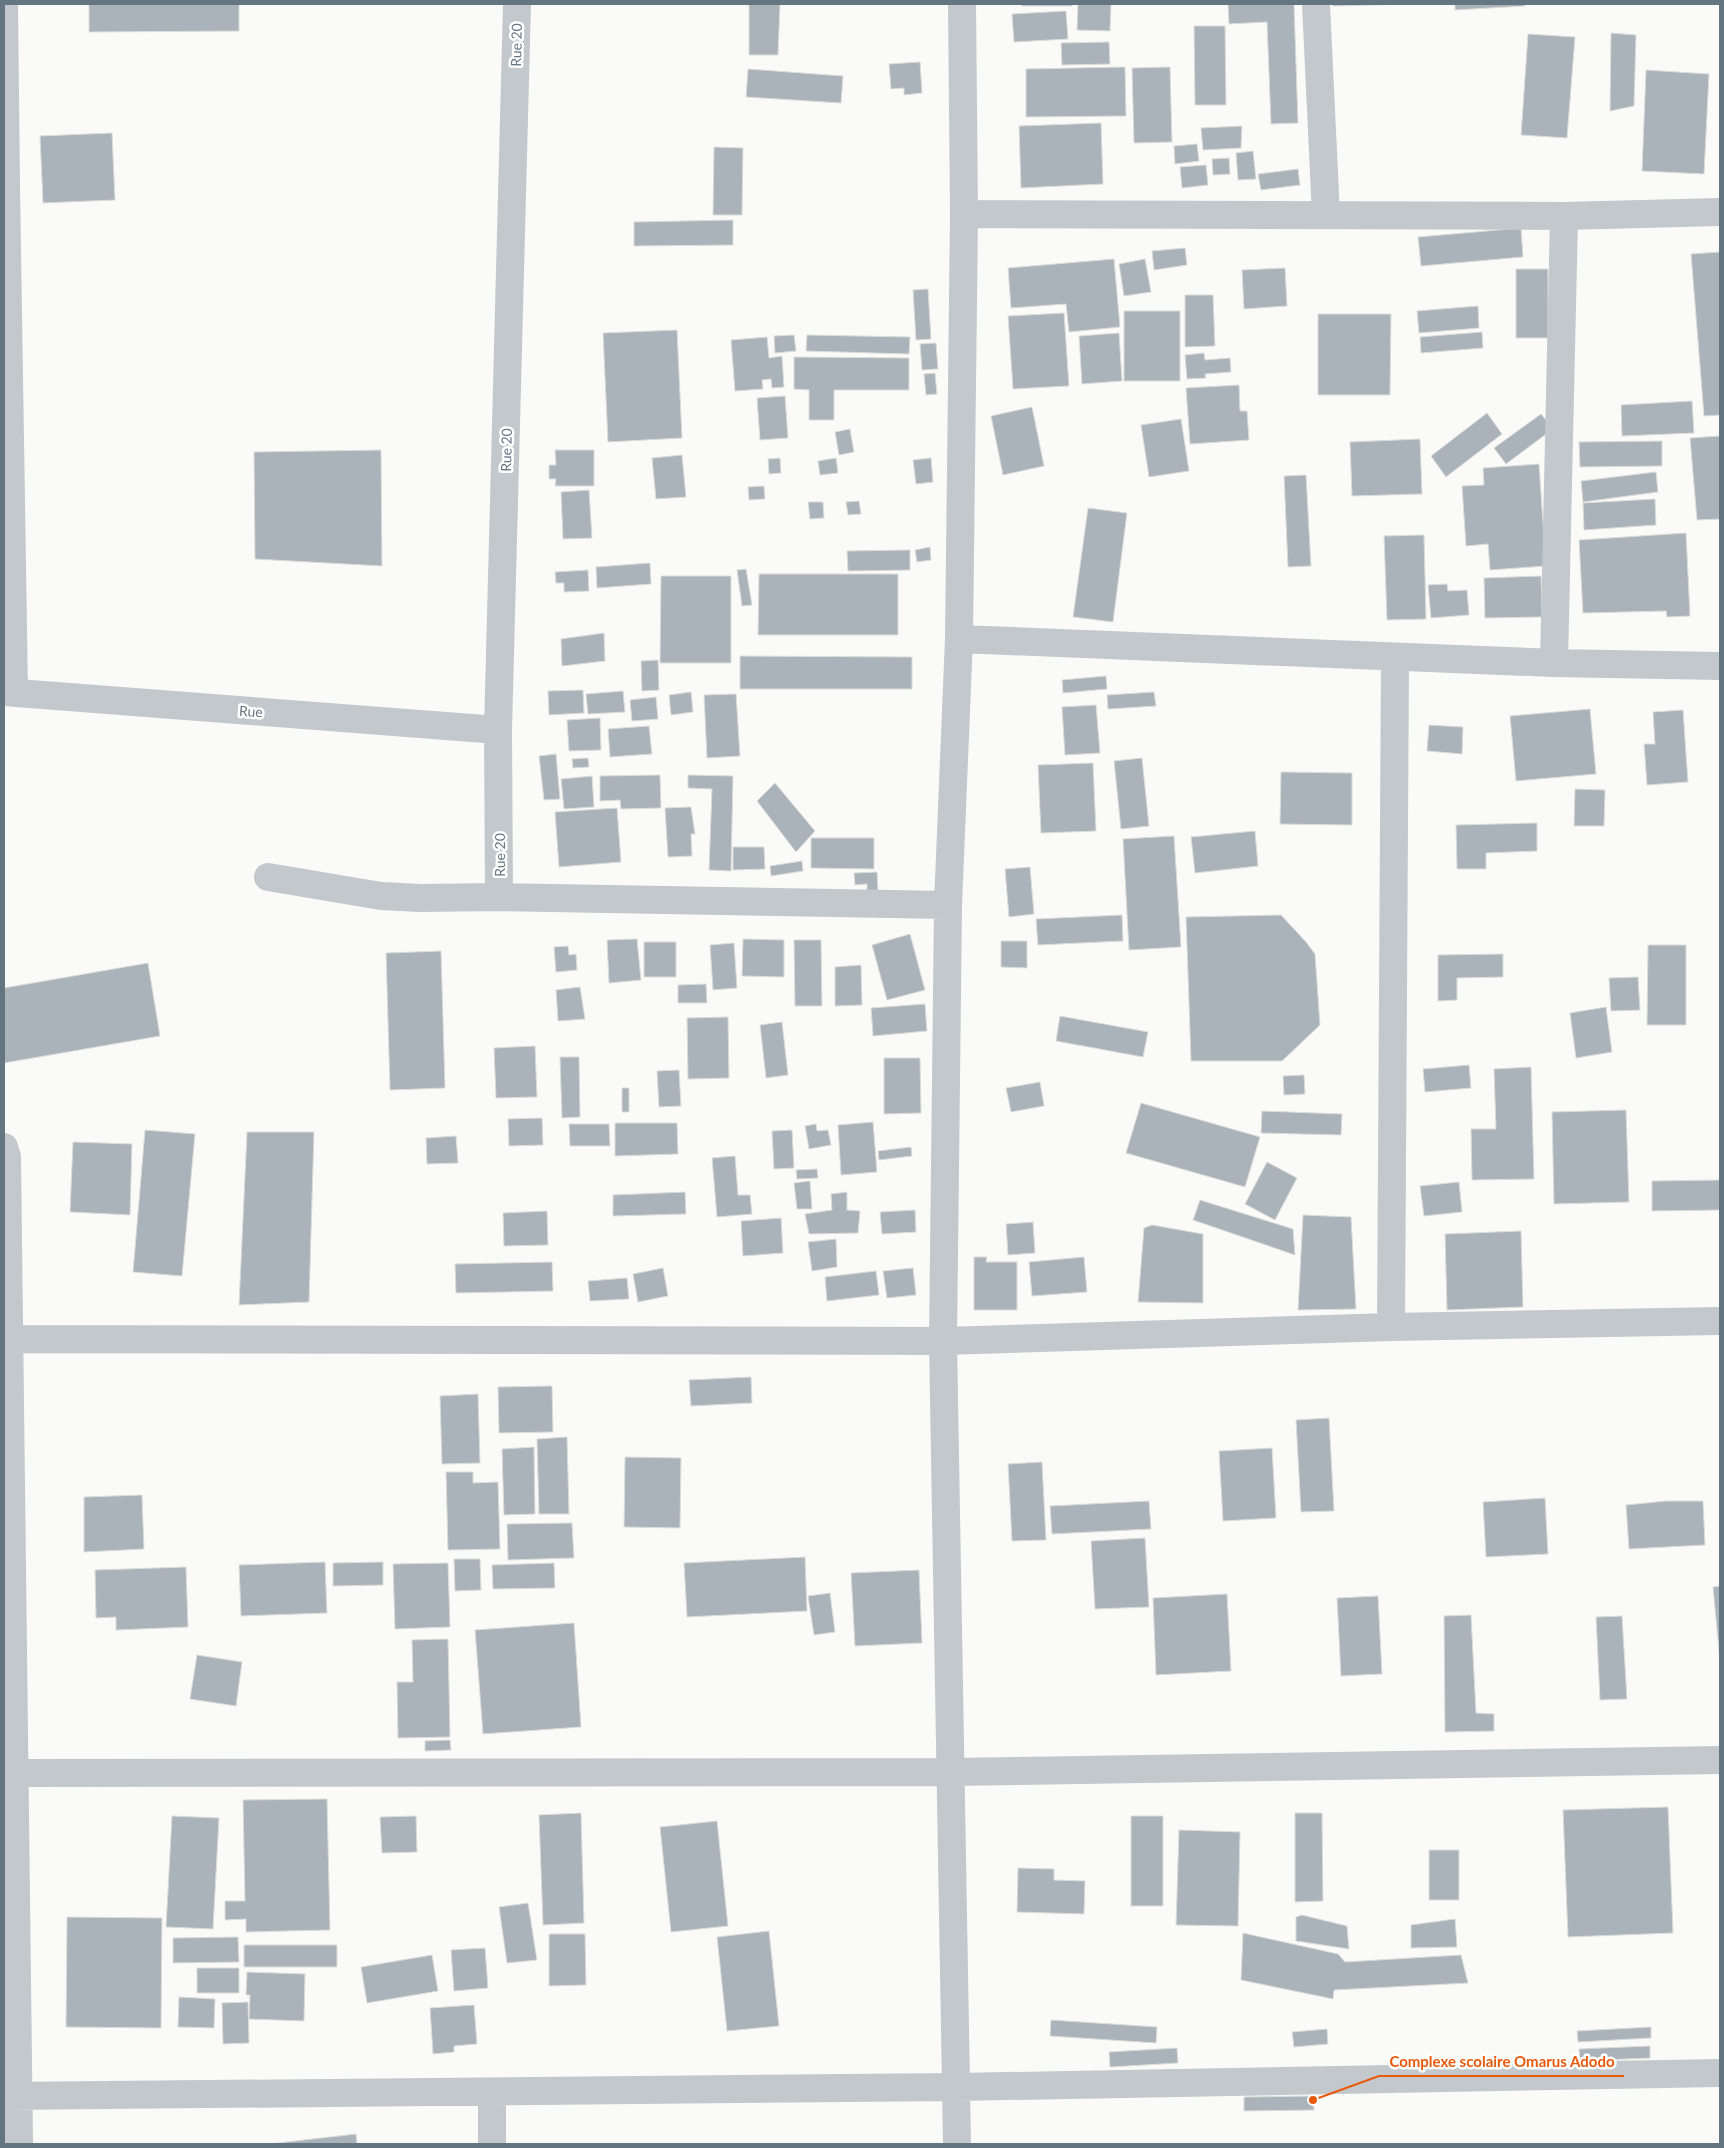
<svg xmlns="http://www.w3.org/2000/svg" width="1724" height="2148" viewBox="0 0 1724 2148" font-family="Lato,sans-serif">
	<rect width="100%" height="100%" fill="#fafaf8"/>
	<path fill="#aab3b9" stroke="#dcdcda" d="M 89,4 L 239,4 L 239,31 L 89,32 Z
		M 749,4 L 780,4 L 778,55 L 749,55 Z
		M 1022,4 L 1072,4 L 1072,6 L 1022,6 Z
		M 1078,4 L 1111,4 L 1110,31 L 1077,30 Z
		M 1228,4 L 1294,4 L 1298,123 L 1271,124 L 1267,22 L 1229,24 Z
		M 1333,4 L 1410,4 L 1333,6 Z
		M 1455,4 L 1525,4 L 1525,6 L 1455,10 Z
		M 1066,11 L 1068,39 L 1014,42 L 1012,14 Z
		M 1194,26 L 1225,26 L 1226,105 L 1195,105 Z
		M 1611,33 L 1636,35 L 1634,106 L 1610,111 Z
		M 1528,34 L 1575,37 L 1567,138 L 1521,135 Z
		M 1109,42 L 1110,64 L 1062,65 L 1061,43 Z
		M 920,62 L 922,93 L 904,95 L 904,88 L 891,89 L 889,64 Z
		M 1125,67 L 1126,116 L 1026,117 L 1026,69 Z
		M 1170,67 L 1172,142 L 1134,143 L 1132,68 Z
		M 748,69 L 843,76 L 841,103 L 746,97 Z
		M 1646,70 L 1709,74 L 1704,174 L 1642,171 Z
		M 1101,123 L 1103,184 L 1021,188 L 1019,126 Z
		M 1242,126 L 1241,148 L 1203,150 L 1201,128 Z
		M 112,133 L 115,200 L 43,203 L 40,136 Z
		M 1197,144 L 1199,161 L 1175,164 L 1174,146 Z
		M 714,147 L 743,148 L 742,215 L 713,215 Z
		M 1253,151 L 1256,179 L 1238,180 L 1236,153 Z
		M 1229,158 L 1230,174 L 1213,175 L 1212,159 Z
		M 1206,165 L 1208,185 L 1182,188 L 1180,167 Z
		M 1298,169 L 1300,185 L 1261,190 L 1258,174 Z
		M 733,220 L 733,245 L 634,246 L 634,222 Z
		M 1521,228 L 1523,257 L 1421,266 L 1418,237 Z
		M 1185,248 L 1187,265 L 1154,270 L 1152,251 Z
		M 1720,252 L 1720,415 L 1704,416 L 1691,254 Z
		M 1114,259 L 1120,327 L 1069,332 L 1066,304 L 1011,308 L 1008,268 Z
		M 1145,259 L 1151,292 L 1124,296 L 1119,264 Z
		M 1285,268 L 1287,306 L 1244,309 L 1242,270 Z
		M 1516,269 L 1548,269 L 1548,338 L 1516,338 Z
		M 928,289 L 931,339 L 916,340 L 913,290 Z
		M 1185,295 L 1213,295 L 1215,346 L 1185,347 Z
		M 1478,306 L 1479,328 L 1419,333 L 1417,311 Z
		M 1124,311 L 1180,311 L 1180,381 L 1124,381 Z
		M 1064,313 L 1069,386 L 1013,389 L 1008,316 Z
		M 1318,314 L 1391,314 L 1390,395 L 1318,395 Z
		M 677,330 L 682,438 L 608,442 L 603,333 Z
		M 1482,332 L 1483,348 L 1421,353 L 1420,337 Z
		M 1119,333 L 1122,381 L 1082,384 L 1079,336 Z
		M 794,335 L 796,351 L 775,353 L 774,336 Z
		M 807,335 L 910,337 L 909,354 L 806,351 Z
		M 767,337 L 769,358 L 782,356 L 784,387 L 772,388 L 771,379 L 762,380 L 763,389 L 735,391 L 731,340 Z
		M 936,343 L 938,369 L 922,370 L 920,344 Z
		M 1204,353 L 1205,360 L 1230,358 L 1231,372 L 1205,374 L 1206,378 L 1187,379 L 1185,355 Z
		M 794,357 L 909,358 L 909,390 L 834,390 L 834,420 L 809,420 L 809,390 L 794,389 Z
		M 935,373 L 937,394 L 926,395 L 924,374 Z
		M 1239,385 L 1240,411 L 1247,411 L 1249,440 L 1190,444 L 1186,388 Z
		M 785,396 L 788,438 L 760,440 L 757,398 Z
		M 1692,401 L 1694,433 L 1622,436 L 1621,405 Z
		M 1032,407 L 1044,466 L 1003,475 L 991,416 Z
		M 1487,413 L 1502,434 L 1446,477 L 1431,456 Z
		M 1541,414 L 1553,429 L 1506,464 L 1494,448 Z
		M 1181,419 L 1189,471 L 1149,477 L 1141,425 Z
		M 850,429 L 854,452 L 839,455 L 835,432 Z
		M 1720,436 L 1720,519 L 1697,520 L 1690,438 Z
		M 1420,439 L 1422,494 L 1352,496 L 1350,442 Z
		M 1662,441 L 1662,466 L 1580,467 L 1579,442 Z
		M 381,450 L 382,566 L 255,559 L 254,452 Z
		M 555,450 L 594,450 L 594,486 L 555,486 L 556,479 L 549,479 L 549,465 L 556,465 Z
		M 682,455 L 686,497 L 656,499 L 652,458 Z
		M 780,458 L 781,473 L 769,474 L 768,459 Z
		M 836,458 L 838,473 L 820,475 L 818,461 Z
		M 931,458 L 933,482 L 916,484 L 913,460 Z
		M 1539,464 L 1546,566 L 1490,570 L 1488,544 L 1466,546 L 1462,486 L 1484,485 L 1483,468 Z
		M 1656,472 L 1658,492 L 1583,502 L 1581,481 Z
		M 1306,475 L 1311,566 L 1288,567 L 1284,476 Z
		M 764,486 L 765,499 L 749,500 L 748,487 Z
		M 589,490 L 592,538 L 563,539 L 561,492 Z
		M 1655,499 L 1656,525 L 1584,530 L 1583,503 Z
		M 859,501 L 861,514 L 848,515 L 846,502 Z
		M 808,502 L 823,502 L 824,518 L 810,519 Z
		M 1088,508 L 1127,513 L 1113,622 L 1073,617 Z
		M 1686,533 L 1690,616 L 1667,617 L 1666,611 L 1583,613 L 1579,540 Z
		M 1424,535 L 1426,619 L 1387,620 L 1384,536 Z
		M 930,547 L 931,560 L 917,562 L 915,550 Z
		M 910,550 L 910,570 L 848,571 L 847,551 Z
		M 650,563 L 651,584 L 597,588 L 596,567 Z
		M 746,569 L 752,605 L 742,606 L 737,570 Z
		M 588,570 L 589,591 L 564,592 L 564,583 L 556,583 L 555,572 Z
		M 759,574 L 898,574 L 898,635 L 758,635 Z
		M 661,576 L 731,576 L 731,663 L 660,663 Z
		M 1541,576 L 1542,617 L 1485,618 L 1484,578 Z
		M 1447,584 L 1448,591 L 1467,590 L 1469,615 L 1431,618 L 1428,585 Z
		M 604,633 L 605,661 L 562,666 L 561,639 Z
		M 740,656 L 912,657 L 912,689 L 740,689 Z
		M 658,660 L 659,690 L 642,691 L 641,661 Z
		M 1106,676 L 1107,689 L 1063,693 L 1062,680 Z
		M 583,690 L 584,713 L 549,715 L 548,691 Z
		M 623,691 L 625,712 L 588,714 L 586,694 Z
		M 691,692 L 693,712 L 671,715 L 669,695 Z
		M 1154,692 L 1156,706 L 1108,709 L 1107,695 Z
		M 736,694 L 740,756 L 707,758 L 704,695 Z
		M 656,697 L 658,719 L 632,721 L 630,700 Z
		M 1096,705 L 1100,753 L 1065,755 L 1062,707 Z
		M 1590,709 L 1596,774 L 1516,781 L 1510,716 Z
		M 1683,710 L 1688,782 L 1647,785 L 1644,744 L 1655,744 L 1653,712 Z
		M 600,718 L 601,750 L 569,751 L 567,720 Z
		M 1429,725 L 1463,727 L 1462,754 L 1427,751 Z
		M 649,726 L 652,754 L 610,757 L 608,729 Z
		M 556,754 L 560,799 L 544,800 L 539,756 Z
		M 588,758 L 589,767 L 573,768 L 572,759 Z
		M 1142,758 L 1149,826 L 1121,829 L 1114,761 Z
		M 1093,763 L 1096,831 L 1041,833 L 1038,765 Z
		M 1281,772 L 1352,773 L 1352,825 L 1280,824 Z
		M 660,775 L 661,808 L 621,809 L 620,800 L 600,801 L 600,776 Z
		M 688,775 L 733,776 L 731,871 L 709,870 L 712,789 L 688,788 Z
		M 592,776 L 594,807 L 564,809 L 561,779 Z
		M 775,783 L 815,831 L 796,852 L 757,801 Z
		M 1575,789 L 1605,790 L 1604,826 L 1574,826 Z
		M 691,807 L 695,834 L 691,834 L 692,856 L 668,857 L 665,808 Z
		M 617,808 L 621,862 L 559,867 L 555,812 Z
		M 1537,823 L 1537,851 L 1486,853 L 1486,869 L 1457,869 L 1456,825 Z
		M 1255,831 L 1258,866 L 1195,873 L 1191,837 Z
		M 1174,836 L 1181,947 L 1129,950 L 1123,839 Z
		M 811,838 L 874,838 L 874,869 L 811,868 Z
		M 733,847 L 764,847 L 765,869 L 733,870 Z
		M 802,861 L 803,871 L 771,876 L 770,866 Z
		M 1030,867 L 1034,914 L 1009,917 L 1005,869 Z
		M 877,872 L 878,890 L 867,891 L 867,884 L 855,885 L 854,873 Z
		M 1122,915 L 1123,941 L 1038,945 L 1036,919 Z
		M 1281,915 L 1306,942 L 1315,954 L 1320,1025 L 1282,1061 L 1191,1061 L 1186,917 Z
		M 910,934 L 925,990 L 887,1000 L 872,945 Z
		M 637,939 L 641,980 L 609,983 L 607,940 Z
		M 743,939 L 784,940 L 784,977 L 742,976 Z
		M 794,940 L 821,940 L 822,1006 L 795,1006 Z
		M 1001,941 L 1027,941 L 1027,968 L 1001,967 Z
		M 644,942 L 676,942 L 676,977 L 644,977 Z
		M 734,943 L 737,988 L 713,990 L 710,945 Z
		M 1648,945 L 1686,945 L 1686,1025 L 1647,1025 Z
		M 568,946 L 569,955 L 576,954 L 577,970 L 556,972 L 554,947 Z
		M 441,951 L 445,1088 L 390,1090 L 386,953 Z
		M 1503,954 L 1503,977 L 1457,978 L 1457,1000 L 1438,1001 L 1438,955 Z
		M 148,963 L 160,1036 L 4,1063 L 4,988 Z
		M 861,965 L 862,1005 L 835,1006 L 835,967 Z
		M 1638,977 L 1640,1010 L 1611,1011 L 1609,978 Z
		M 706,984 L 707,1003 L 678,1003 L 678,985 Z
		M 580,987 L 585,1019 L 558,1021 L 556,990 Z
		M 925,1004 L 927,1031 L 873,1036 L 871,1008 Z
		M 1606,1007 L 1612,1052 L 1576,1058 L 1570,1013 Z
		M 1060,1016 L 1148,1032 L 1143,1057 L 1056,1041 Z
		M 728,1017 L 729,1078 L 688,1079 L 687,1018 Z
		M 782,1022 L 788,1075 L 766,1078 L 760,1025 Z
		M 535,1046 L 537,1097 L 496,1098 L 494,1048 Z
		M 560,1057 L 579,1057 L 580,1117 L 562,1118 Z
		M 884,1058 L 920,1058 L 921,1113 L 884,1114 Z
		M 1469,1065 L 1471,1088 L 1425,1092 L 1423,1069 Z
		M 1531,1067 L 1534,1179 L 1472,1180 L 1471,1129 L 1496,1129 L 1494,1069 Z
		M 679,1070 L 681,1106 L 659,1107 L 657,1071 Z
		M 1304,1075 L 1305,1094 L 1284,1095 L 1283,1076 Z
		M 1040,1082 L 1044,1106 L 1011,1112 L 1006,1088 Z
		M 622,1088 L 629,1088 L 629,1112 L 622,1112 Z
		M 1141,1103 L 1260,1137 L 1245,1187 L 1126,1153 Z
		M 1626,1110 L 1629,1202 L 1554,1204 L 1552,1112 Z
		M 1262,1111 L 1342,1114 L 1341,1135 L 1261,1133 Z
		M 542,1118 L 543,1145 L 509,1146 L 508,1119 Z
		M 873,1122 L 877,1172 L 841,1175 L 838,1125 Z
		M 615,1123 L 677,1123 L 678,1154 L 615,1156 Z
		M 569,1124 L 609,1124 L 610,1146 L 570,1146 Z
		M 816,1124 L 817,1131 L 828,1130 L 831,1145 L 809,1149 L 805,1126 Z
		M 145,1130 L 195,1134 L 182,1276 L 133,1272 Z
		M 792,1130 L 794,1168 L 774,1169 L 772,1131 Z
		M 247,1132 L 314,1132 L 309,1302 L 239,1305 Z
		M 456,1136 L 458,1163 L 427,1164 L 426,1138 Z
		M 73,1142 L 132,1144 L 130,1215 L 70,1212 Z
		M 911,1147 L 912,1156 L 879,1160 L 878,1151 Z
		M 735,1156 L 738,1195 L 750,1195 L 752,1214 L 717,1217 L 712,1158 Z
		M 1267,1162 L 1297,1178 L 1275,1220 L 1245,1204 Z
		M 817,1169 L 818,1178 L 797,1179 L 796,1170 Z
		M 1720,1180 L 1720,1210 L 1652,1211 L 1652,1181 Z
		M 810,1181 L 812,1209 L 797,1209 L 794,1183 Z
		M 1459,1182 L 1462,1212 L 1424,1216 L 1420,1186 Z
		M 685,1192 L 686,1214 L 613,1216 L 613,1195 Z
		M 847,1192 L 847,1210 L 860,1211 L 858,1233 L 809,1234 L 805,1214 L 832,1210 L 831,1194 Z
		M 1200,1200 L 1293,1229 L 1295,1255 L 1193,1220 Z
		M 915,1210 L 916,1232 L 882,1234 L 880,1212 Z
		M 547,1211 L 548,1245 L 504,1246 L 503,1213 Z
		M 1303,1215 L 1351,1217 L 1356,1309 L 1298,1310 Z
		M 781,1218 L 783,1253 L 743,1256 L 741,1221 Z
		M 1033,1222 L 1035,1253 L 1008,1255 L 1006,1224 Z
		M 1152,1225 L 1203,1234 L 1203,1303 L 1138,1302 L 1144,1228 Z
		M 1521,1231 L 1523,1307 L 1447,1310 L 1445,1234 Z
		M 836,1239 L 837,1267 L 812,1271 L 808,1242 Z
		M 974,1257 L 987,1257 L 986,1262 L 1017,1262 L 1017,1310 L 974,1310 Z
		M 1084,1257 L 1087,1292 L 1032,1296 L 1029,1262 Z
		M 552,1262 L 553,1291 L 456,1293 L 455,1264 Z
		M 663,1268 L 668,1296 L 638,1302 L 633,1274 Z
		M 913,1268 L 916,1295 L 887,1298 L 883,1271 Z
		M 876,1271 L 879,1295 L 827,1301 L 825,1277 Z
		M 627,1278 L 629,1299 L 590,1301 L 588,1281 Z
		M 751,1377 L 752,1403 L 691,1406 L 689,1380 Z
		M 552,1386 L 553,1432 L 499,1433 L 498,1387 Z
		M 478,1394 L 480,1463 L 442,1464 L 440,1396 Z
		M 1329,1418 L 1334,1511 L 1301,1512 L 1296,1420 Z
		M 567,1437 L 569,1514 L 539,1514 L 537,1439 Z
		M 534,1447 L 535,1514 L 504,1515 L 502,1449 Z
		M 1272,1448 L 1276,1518 L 1223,1521 L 1219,1451 Z
		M 625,1457 L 681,1458 L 680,1528 L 624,1527 Z
		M 1042,1462 L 1046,1540 L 1012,1541 L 1008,1464 Z
		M 446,1472 L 473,1472 L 473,1483 L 498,1482 L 500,1549 L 448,1550 Z
		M 142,1495 L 144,1549 L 84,1552 L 84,1497 Z
		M 1545,1498 L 1548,1554 L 1486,1557 L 1483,1502 Z
		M 1149,1501 L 1151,1529 L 1052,1534 L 1050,1506 Z
		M 1666,1501 L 1703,1501 L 1705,1545 L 1629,1549 L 1626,1505 Z
		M 572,1523 L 574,1558 L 508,1560 L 507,1524 Z
		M 1145,1538 L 1149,1607 L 1095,1609 L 1091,1541 Z
		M 805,1557 L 807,1611 L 687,1617 L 684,1563 Z
		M 454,1559 L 480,1559 L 481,1590 L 455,1591 Z
		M 325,1562 L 327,1613 L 241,1616 L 239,1565 Z
		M 383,1562 L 383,1585 L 333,1586 L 333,1563 Z
		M 448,1563 L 450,1627 L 395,1629 L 393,1564 Z
		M 554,1563 L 555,1588 L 493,1589 L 492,1565 Z
		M 186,1567 L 188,1627 L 116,1630 L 116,1617 L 96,1618 L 95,1570 Z
		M 919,1570 L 922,1643 L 855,1646 L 851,1573 Z
		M 1720,1586 L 1720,1661 L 1713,1587 Z
		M 830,1593 L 835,1632 L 814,1635 L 808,1596 Z
		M 1227,1594 L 1231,1671 L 1156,1675 L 1153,1598 Z
		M 1378,1596 L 1382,1674 L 1341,1676 L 1337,1598 Z
		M 1471,1615 L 1476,1713 L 1494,1714 L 1494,1731 L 1445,1732 L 1444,1616 Z
		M 1622,1616 L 1627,1699 L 1600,1700 L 1596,1617 Z
		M 574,1623 L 581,1727 L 483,1734 L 475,1630 Z
		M 448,1639 L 450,1737 L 398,1738 L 397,1682 L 413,1682 L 412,1640 Z
		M 197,1655 L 242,1662 L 236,1706 L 190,1699 Z
		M 450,1740 L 451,1750 L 425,1751 L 425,1741 Z
		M 327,1799 L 330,1930 L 246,1932 L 246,1919 L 225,1920 L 225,1901 L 245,1901 L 243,1800 Z
		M 1668,1807 L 1673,1933 L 1568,1937 L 1563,1810 Z
		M 581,1813 L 584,1923 L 543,1925 L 539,1815 Z
		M 1295,1813 L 1322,1813 L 1323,1901 L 1295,1902 Z
		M 172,1816 L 219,1818 L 213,1929 L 166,1927 Z
		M 416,1816 L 417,1852 L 382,1853 L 380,1817 Z
		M 1131,1816 L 1163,1816 L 1163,1906 L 1131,1906 Z
		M 717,1821 L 728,1926 L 671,1932 L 660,1827 Z
		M 1179,1830 L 1240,1832 L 1238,1926 L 1176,1925 Z
		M 1429,1850 L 1459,1850 L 1459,1900 L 1429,1900 Z
		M 1018,1868 L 1054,1869 L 1054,1880 L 1085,1881 L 1084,1914 L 1017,1912 Z
		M 528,1903 L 537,1960 L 507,1963 L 499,1907 Z
		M 1302,1915 L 1347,1926 L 1349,1949 L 1296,1941 L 1296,1917 Z
		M 67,1917 L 162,1918 L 161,2028 L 66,2027 Z
		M 1455,1919 L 1457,1947 L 1411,1948 L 1411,1925 Z
		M 769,1931 L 779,2026 L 727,2031 L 717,1937 Z
		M 1243,1933 L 1338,1954 L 1345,1962 L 1461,1955 L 1468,1983 L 1334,1990 L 1333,1999 L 1241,1980 Z
		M 549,1934 L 585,1934 L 586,1985 L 549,1986 Z
		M 238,1937 L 239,1962 L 173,1963 L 173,1938 Z
		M 244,1945 L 337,1945 L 337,1967 L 244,1967 Z
		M 485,1948 L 488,1988 L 454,1991 L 451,1950 Z
		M 432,1955 L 438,1991 L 367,2003 L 361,1967 Z
		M 197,1968 L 239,1968 L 239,1993 L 197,1993 Z
		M 247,1972 L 305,1974 L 304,2021 L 249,2019 L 250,1995 L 246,1995 Z
		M 179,1997 L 215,1999 L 214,2028 L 178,2027 Z
		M 248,2002 L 249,2043 L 223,2044 L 222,2003 Z
		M 474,2005 L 477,2044 L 454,2046 L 454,2052 L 433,2054 L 430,2008 Z
		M 1051,2020 L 1157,2027 L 1156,2043 L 1050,2036 Z
		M 1651,2027 L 1651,2038 L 1578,2042 L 1577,2031 Z
		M 1327,2029 L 1328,2044 L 1294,2047 L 1292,2032 Z
		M 1650,2046 L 1650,2058 L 1580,2061 L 1579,2049 Z
		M 1177,2048 L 1178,2063 L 1110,2067 L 1109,2052 Z
		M 1313,2096 L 1314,2110 L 1244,2111 L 1244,2097 Z
		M 356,2134 L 357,2144 L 269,2144 Z"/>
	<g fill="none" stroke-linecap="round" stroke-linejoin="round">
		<path stroke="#c3c8cc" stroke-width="28" d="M 4,4 L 6,186 L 14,693
			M 1316,4 L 1326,215
			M 964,214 L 1564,216 L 1720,212
			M 959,639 L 1554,663 L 1720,666
			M 1554,663 L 1564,216
			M 4,692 L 498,730
			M 268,877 L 381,896 L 420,898 L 499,897 L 948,905
			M 499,897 L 498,730 L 517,4
			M 4,1147 L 7,1157 L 19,2144
			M 1391,1327 L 1395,657
			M 9,1339 L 943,1341 L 1391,1327 L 1720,1321
			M 14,1773 L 951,1772 L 1720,1760
			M 4,2096 L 956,2087 L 1720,2073
			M 492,2144 L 492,2093
			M 957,2144 L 943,1341 L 948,905 L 959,639 L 964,214 L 962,4"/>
	</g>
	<g text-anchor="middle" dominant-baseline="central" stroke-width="5" stroke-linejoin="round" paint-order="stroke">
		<g font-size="14" fill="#657683" stroke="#fff">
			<text transform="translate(516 45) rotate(-89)">Rue 20</text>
			<text transform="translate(506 450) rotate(-89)">Rue 20</text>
			<text transform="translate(251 711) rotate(4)">Rue</text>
			<text transform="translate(499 855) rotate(-90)">Rue 20</text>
		</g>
	</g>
	<path fill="none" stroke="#e8590c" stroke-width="2" d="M1313 2100L1379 2076H1624"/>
	<circle fill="#e8590c" stroke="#fff" stroke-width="2" cx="1313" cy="2100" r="5"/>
	<g font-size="15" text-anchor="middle" font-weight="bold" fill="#e8590c" stroke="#fff" stroke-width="5" stroke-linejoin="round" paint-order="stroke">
		<text x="1502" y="2067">Complexe scolaire Omarus Adodo</text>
	</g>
	<rect width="1724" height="2148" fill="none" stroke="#657683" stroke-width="10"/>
</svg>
